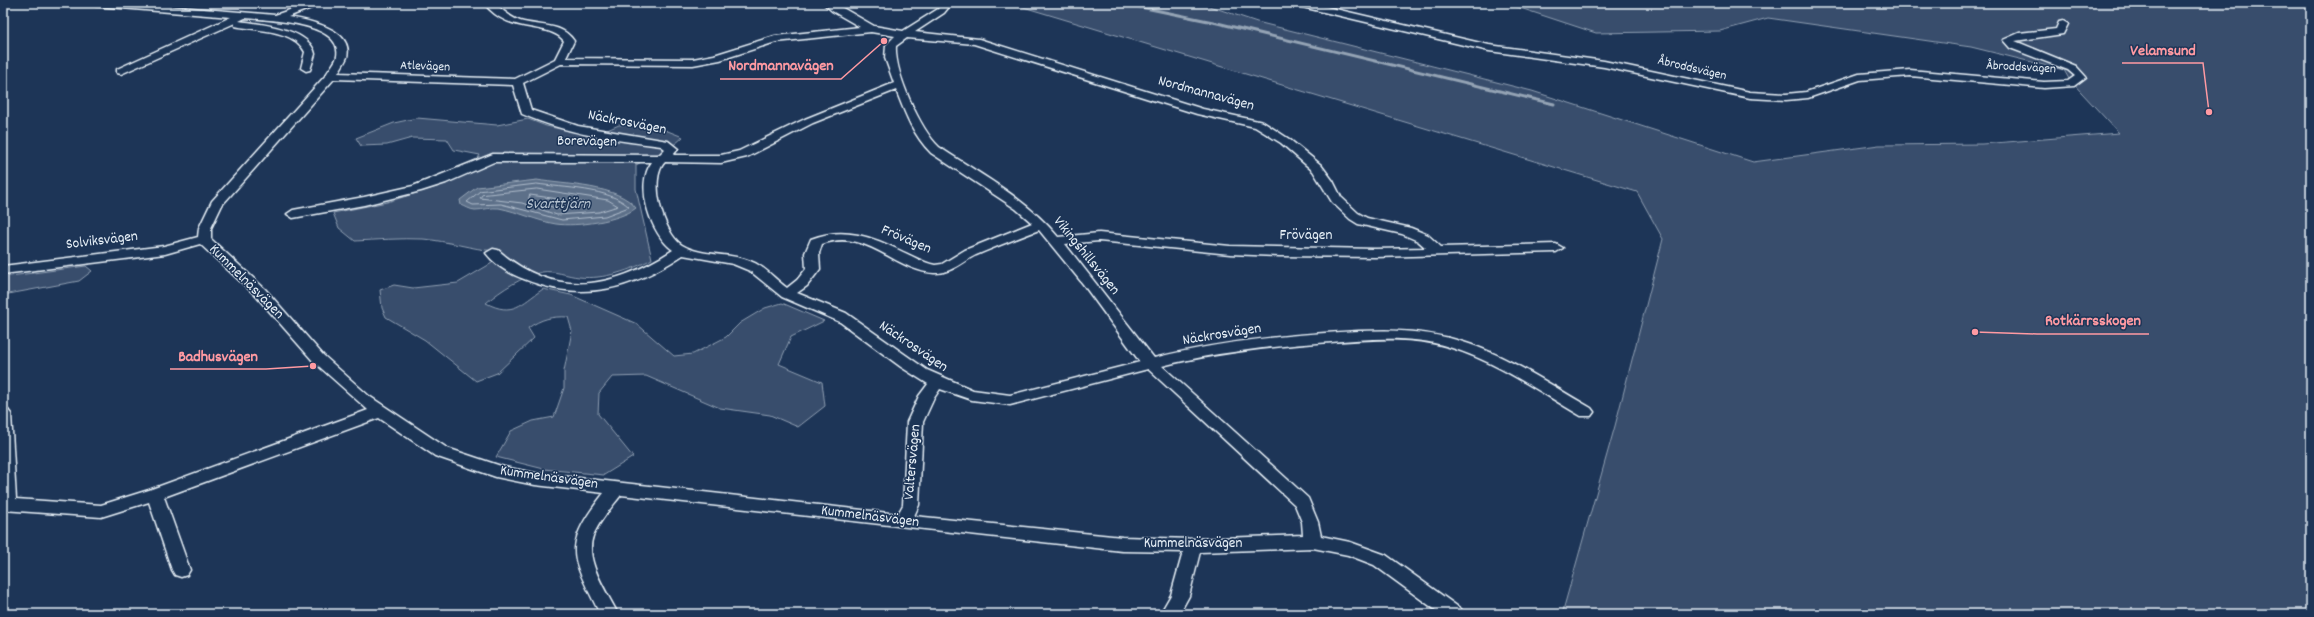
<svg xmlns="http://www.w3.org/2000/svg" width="2314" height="617" viewBox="0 0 2314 617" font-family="Dekko,sans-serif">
	<rect width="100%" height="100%" fill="#1d3557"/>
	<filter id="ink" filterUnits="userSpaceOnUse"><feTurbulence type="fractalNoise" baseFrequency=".025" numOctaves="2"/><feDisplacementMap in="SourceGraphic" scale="8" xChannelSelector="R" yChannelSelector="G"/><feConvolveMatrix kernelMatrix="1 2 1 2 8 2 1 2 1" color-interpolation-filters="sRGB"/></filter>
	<g filter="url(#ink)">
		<path fill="#374d6c" stroke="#909fb2" d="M 1010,3 L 1200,3 L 1257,22 L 1532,91 L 1753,162 L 1879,145 L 1982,144 L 2119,133 L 2069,79 L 2064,70 L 1971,47 L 1768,18 L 1720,31 L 1596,33 L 1505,3 L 2311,3 L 2311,614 L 1562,614 L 1615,426 L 1663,239 L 1637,192 Z
			M 417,118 L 497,125 L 528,119 L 546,126 L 593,136 L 619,125 L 637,124 L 660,128 L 683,137 C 670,150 652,156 636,165 L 636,189 L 652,259 C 631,270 604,280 579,277 C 568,276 553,270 542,272 C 522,277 502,289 486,303 C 513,317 521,304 543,289 L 571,295 L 637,324 L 674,356 L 693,354 L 726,337 L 740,323 L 765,308 L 782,303 L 824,321 L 791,337 L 779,364 L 822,382 L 825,406 L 798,427 L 770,415 L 720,408 L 646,376 L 612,377 L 599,393 L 598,414 L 633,457 L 604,475 L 544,469 L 496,457 L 511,431 L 533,421 L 554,417 L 564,388 L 564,371 L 572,331 L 568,317 C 552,316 541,319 528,328 L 534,338 L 497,373 L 476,381 L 425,340 L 386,317 L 382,308 L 380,290 L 394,285 L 413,288 L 458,283 L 492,263 L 495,251 C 471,249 448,241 423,239 C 400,238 377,240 355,241 L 339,228 L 333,213 L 387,202 L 436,187 L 468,173 L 480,155 L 454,150 L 447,139 L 412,138 L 387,145 L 361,146 L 356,138 L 394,123 Z
			M 86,266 L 92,271 L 79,281 L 3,295 L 3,277 Z"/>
		<path fill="#5d7089" stroke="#95a4b5" d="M 537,180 C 565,185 619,185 636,208 C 620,221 576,227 556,224 C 537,221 519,212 499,208 C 491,207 484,210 475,210 C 470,210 465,206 461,205 L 460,200 L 477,187 Z"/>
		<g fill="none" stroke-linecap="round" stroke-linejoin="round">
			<path stroke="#b0bdcc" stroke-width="1" d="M 537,184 C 563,188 610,188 629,207 L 605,216 L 562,220 L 501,204 L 473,205 L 467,202 L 480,191 Z
				M 537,189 L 608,200 L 618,206 L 599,212 L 557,215 L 522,203 L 480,198 L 482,195 Z
				M 530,195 L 587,203 L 589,205 L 558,209 L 529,199 Z"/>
			<path stroke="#95a4b5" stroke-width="3" d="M 1121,3 L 1213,22 L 1554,104"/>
			<g stroke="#e8f1f8" stroke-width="3">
				<path id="minor" d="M 91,3 L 131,3 L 275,15 L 310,3 L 324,3 L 288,17 C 306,20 354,28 347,57 C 345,62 341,68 338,73 L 515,79 L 555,59 L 564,41 C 549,21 509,36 484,3 L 495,3 C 502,10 510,17 520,21 C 540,27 561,22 574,41 L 566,58 L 693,59 L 714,55 L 775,36 L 860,27 L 832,11 L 823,3 L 834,3 L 874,26 L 903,31 L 938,9 L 942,3 L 952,3 L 944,13 L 915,32 L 979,39 L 1203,109 L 1263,122 L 1289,139 L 1321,165 L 1333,181 L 1341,197 L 1358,213 L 1367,218 L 1411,228 L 1428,235 L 1441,247 L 1556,244 L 1563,248 L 1556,252 L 1375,257 L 1280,256 L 1230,254 L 1099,241 L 1065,244 L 1154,358 C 1210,344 1267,337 1325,333 C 1370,330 1416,327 1460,341 C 1507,355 1549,384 1591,408 L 1594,412 L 1591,416 L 1581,416 C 1538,391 1496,361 1449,347 C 1411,335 1370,339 1331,342 C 1274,346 1217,352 1162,366 L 1308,498 L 1318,522 L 1321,536 L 1350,542 L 1386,555 L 1461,609 L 1464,614 L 1441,614 L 1374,565 L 1348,555 L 1313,548 L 1200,552 L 1189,596 L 1179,614 L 1160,614 L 1171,595 L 1183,552 L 1122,551 L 621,495 C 611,508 599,521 593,536 C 584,561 607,592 618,614 L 600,614 C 571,555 561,548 604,493 L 535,485 L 496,477 L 435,456 L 379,418 L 164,497 L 190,570 L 187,575 L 181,577 L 175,575 L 172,570 L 149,502 L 101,517 L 3,510 L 3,409 L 8,410 L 11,414 L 16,499 L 101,505 L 149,490 L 368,410 L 313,361 L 255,295 L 200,244 L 165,254 L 3,274 L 3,266 L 164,246 L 198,237 L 199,228 L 212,201 L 326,75 C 329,69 336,62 337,56 C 343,22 266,20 245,18 L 239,21 C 261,24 310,29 315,54 L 310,70 L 306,71 L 301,68 L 305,52 C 294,29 256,31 235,26 L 235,23 L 121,74 L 117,73 L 117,69 L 231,17 L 96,6 ZM 871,32 L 895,36 L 886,45 L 885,58 L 894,83 L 805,119 L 739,151 L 721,155 L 673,155 L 678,149 L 668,141 L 578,126 L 531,110 L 523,83 L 561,64 L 693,65 L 720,60 L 776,42 ZM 907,38 L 974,44 L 1197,114 L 1255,127 L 1281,143 L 1313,171 L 1332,202 L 1350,219 L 1358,224 L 1402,234 L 1418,241 L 1426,248 L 1375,249 L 1230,246 L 1099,233 L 1058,237 C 1027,199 981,175 939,147 C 920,129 894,72 896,46 ZM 334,79 L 513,85 L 522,114 C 566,134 613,140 661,146 L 665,149 L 659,155 L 493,154 L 413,186 L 364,197 L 293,210 L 287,214 L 293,218 L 364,205 L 421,191 L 446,183 L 494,162 L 652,162 C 634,185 651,235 673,250 C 613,289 555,300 498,250 L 493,249 L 486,253 C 495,265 510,274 524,279 C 583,303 632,289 683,255 L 733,264 L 750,271 L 782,297 L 840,322 L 901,367 L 928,384 L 919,396 L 907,422 L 903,505 L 898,514 L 535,473 L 504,467 L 447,448 L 369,396 L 323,355 L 265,289 L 211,239 L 211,228 L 222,205 ZM 896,90 C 905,113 913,135 931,153 L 1016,209 L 1032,223 L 965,250 L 942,264 L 935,265 C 924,263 914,257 903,252 C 873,237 844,226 811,239 L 805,253 L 806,269 L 797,280 L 787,288 C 774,279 765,266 750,261 C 728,252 702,257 682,245 C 663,233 648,179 665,162 L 721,163 L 747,157 L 813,123 ZM 1039,230 L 1083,284 L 1140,362 L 1010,395 L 973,390 L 927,370 L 846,313 L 797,293 L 807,286 L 820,269 L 819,253 L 822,244 C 866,227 895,271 934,273 C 951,274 963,261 976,255 C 997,246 1018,238 1039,230 ZM 1148,369 L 1295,505 L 1302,522 L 1303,535 L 1193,539 L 1122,537 L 914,516 L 919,505 L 923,422 L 934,398 L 940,389 L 972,400 L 1010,405 Z
					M 1293,3 L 1310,3 L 1489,45 L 1604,61 L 1750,92 L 1786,94 L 1806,92 L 1859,74 L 1910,70 L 2044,82 L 2068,81 L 2075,76 L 2068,70 L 2010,48 L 2003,40 L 2019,33 L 2056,29 L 2059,22 L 2063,21 L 2068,24 L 2063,34 L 2015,41 L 2076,66 L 2086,77 L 2074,86 L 2044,88 L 1910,76 L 1860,80 L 1808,98 L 1786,100 L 1750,98 L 1604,67 L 1489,51 L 1298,6 Z"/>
			</g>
			<use href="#minor" fill="#1d3557" fill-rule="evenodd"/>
		</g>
	</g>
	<g text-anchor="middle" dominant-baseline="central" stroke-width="3" stroke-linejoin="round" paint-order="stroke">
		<g font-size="13" fill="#e8f1f8" stroke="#1d3557">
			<text transform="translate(425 67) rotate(2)">Atlevägen</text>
			<text transform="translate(2021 68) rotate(3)">Åbroddsvägen</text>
			<text transform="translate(1692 69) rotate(13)">Åbroddsvägen</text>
		</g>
		<g font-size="15" fill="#e8f1f8" stroke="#1d3557">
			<text transform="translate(1206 94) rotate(15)">Nordmannavägen</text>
			<text transform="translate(627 123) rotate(11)">Näckrosvägen</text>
			<text transform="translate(587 142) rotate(1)">Borevägen</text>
			<text x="1306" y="236">Frövägen</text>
			<text transform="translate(906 240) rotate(23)">Frövägen</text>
			<text transform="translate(102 241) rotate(-7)">Solviksvägen</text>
			<text transform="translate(1086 256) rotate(51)">Vikingshillsvägen</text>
			<text transform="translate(246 282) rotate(45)">Kummelnäsvägen</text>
			<text transform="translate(1222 335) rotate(-9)">Näckrosvägen</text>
			<text transform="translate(913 347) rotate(34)">Näckrosvägen</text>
			<text transform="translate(913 462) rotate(-85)">Valtersvägen</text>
			<text transform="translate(549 478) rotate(8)">Kummelnäsvägen</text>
			<text transform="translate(870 517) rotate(7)">Kummelnäsvägen</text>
			<text x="1193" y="544">Kummelnäsvägen</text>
		</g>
		<g font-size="16" font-style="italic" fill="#b7c4d1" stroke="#1d3557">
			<text x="558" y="204">Svarttjärn</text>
		</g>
	</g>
	<path fill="none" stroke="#ff9aa2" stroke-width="1.5" d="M2209 112L2203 63H2122M884 41L841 79H720M1975 332L2037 334H2149M313 366L266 369H170"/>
	<g fill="#ff9aa2" stroke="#1d3557" stroke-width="1.5">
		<circle cx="2209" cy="112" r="4"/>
		<circle cx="884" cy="41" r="4"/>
		<circle cx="1975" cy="332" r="4"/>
		<circle cx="313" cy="366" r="4"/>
	</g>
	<g font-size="16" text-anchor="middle" font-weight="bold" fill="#ff9aa2" stroke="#1d3557" stroke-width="3" stroke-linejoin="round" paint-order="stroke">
		<text x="2163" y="55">Velamsund</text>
		<text x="781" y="70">Nordmannavägen</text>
		<text x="2093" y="325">Rotkärrsskogen</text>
		<text x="218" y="361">Badhusvägen</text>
	</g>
	<rect width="2314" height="617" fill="none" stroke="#1d3557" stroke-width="16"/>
	<rect x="8" y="8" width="2298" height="601" fill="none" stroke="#e8f1f8" stroke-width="1.5" filter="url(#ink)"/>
</svg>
